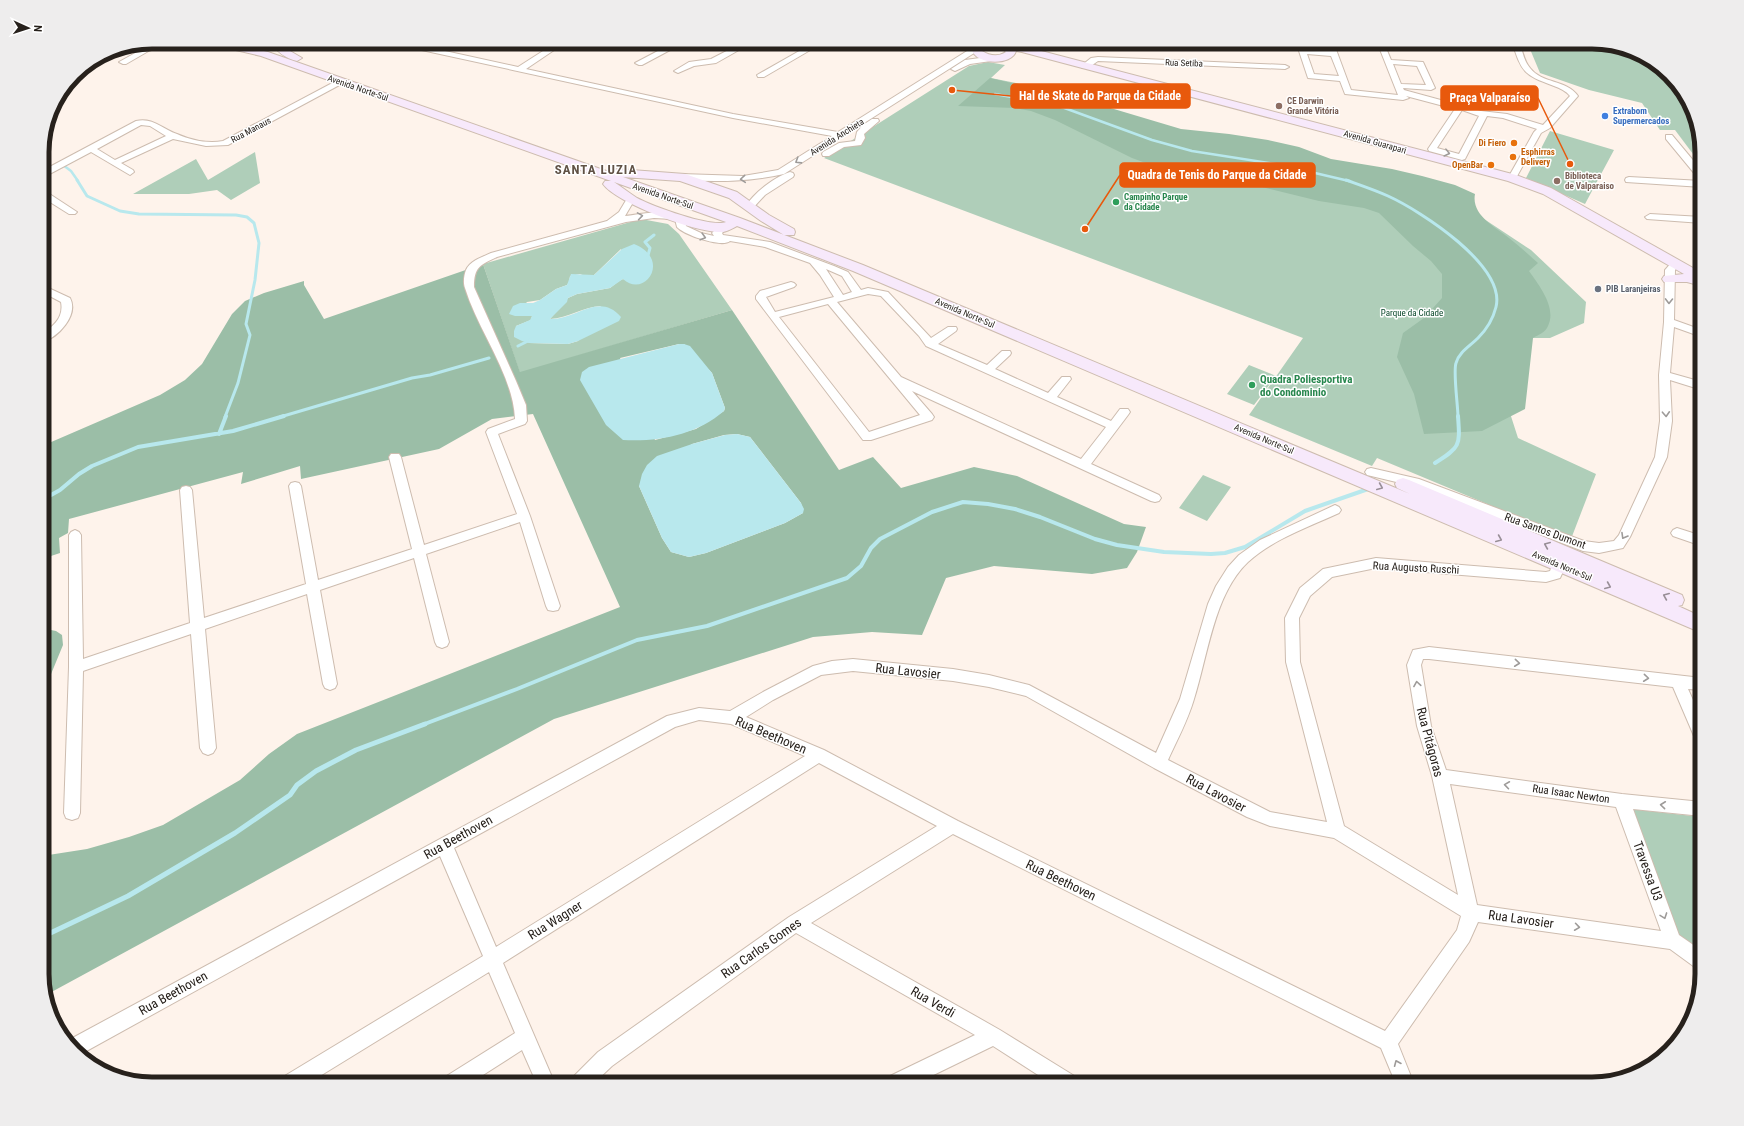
<svg xmlns="http://www.w3.org/2000/svg" width="1744" height="1126" viewBox="0 0 1744 1126" font-family="'Roboto Condensed',sans-serif">
	<rect width="100%" height="100%" fill="#fef3eb"/>
	<path fill="#afceb9" fill-rule="evenodd" d="M 1527,42 L 1592,42 L 1653,60 L 1687,97 L 1702,152 L 1702,166 L 1675,130 L 1660,130 L 1642,103 L 1589,90 L 1540,73 Z
		M 988,62 L 1005,65 L 991,78 L 1016,83 L 1481,217 L 1531,250 L 1586,302 L 1584,323 L 1550,338 L 1531,338 L 1500,382 L 1518,438 L 1596,474 L 1571,539 L 1377,458 L 1372,466 L 1249,415 L 1303,338 L 824,158 L 969,66 Z
		M 1550,131 L 1614,150 L 1585,204 L 1526,178 Z
		M 255,152 L 260,183 L 231,200 L 217,190 L 189,194 L 133,194 L 196,159 L 208,180 Z
		M 641,219 L 668,224 L 679,234 L 732,310 L 520,373 L 483,264 ZM 621,249 L 635,284 L 623,279 L 619,281 L 610,288 L 577,294 L 568,298 L 550,319 C 568,318 583,307 601,306 L 578,341 L 568,344 L 529,343 L 516,326 L 531,320 L 532,316 L 515,316 L 527,302 L 540,300 L 556,289 L 567,285 L 569,282 L 570,276 L 580,274 L 585,276 L 594,275 Z
		M 1249,365 L 1276,376 L 1254,405 L 1227,394 Z
		M 1203,475 L 1231,487 L 1207,521 L 1179,508 Z
		M 1630,809 L 1702,817 L 1702,954 L 1675,935 Z"/>
	<path fill="#9bbea7" fill-rule="evenodd" d="M 990,78 L 1077,98 L 1181,129 L 1229,134 L 1268,140 L 1299,147 L 1331,159 L 1392,169 L 1422,176 L 1455,185 L 1475,194 C 1471,215 1495,227 1509,238 C 1519,246 1528,254 1538,263 L 1529,271 C 1539,285 1557,308 1548,326 C 1546,332 1538,335 1533,338 L 1525,409 L 1482,431 L 1424,434 L 1414,394 L 1397,357 L 1403,333 L 1424,318 L 1442,298 L 1442,274 L 1431,261 L 1413,246 L 1379,213 L 1364,208 L 1319,201 L 1230,179 L 1162,169 L 1132,158 L 1055,120 L 1031,111 L 1015,108 L 958,106 Z
		M 483,264 L 520,372 L 732,310 L 839,470 L 873,457 L 901,488 L 974,467 L 1017,476 L 1124,524 L 1146,527 L 1137,552 L 1127,568 L 1092,574 L 994,566 L 946,578 L 922,635 L 872,632 L 813,637 L 554,719 L 46,995 L 42,981 L 42,856 L 87,849 L 129,837 L 163,825 L 240,780 L 269,754 L 297,734 L 620,607 L 533,414 L 492,419 L 439,449 L 301,479 L 300,466 L 241,484 L 243,472 L 69,519 L 68,533 L 59,538 L 60,553 L 42,559 L 42,446 L 160,395 L 185,380 L 202,364 L 232,314 L 245,301 L 264,293 L 304,281 L 304,285 L 324,319 ZM 679,344 L 684,344 L 712,373 L 725,408 L 724,411 L 696,429 L 655,440 L 620,358 ZM 737,434 L 750,437 L 801,503 L 803,513 L 785,523 L 706,553 L 689,557 L 671,552 L 662,538 L 639,486 L 692,444 L 724,435 Z
		M 51,630 L 56,631 L 62,635 L 63,645 L 42,696 L 42,633 Z"/>
	<path fill="#b8e8ed" d="M 634,244 C 672,259 645,299 623,279 L 610,288 L 577,294 L 568,298 L 567,302 L 550,319 C 576,320 599,291 621,317 L 619,321 L 578,341 L 568,344 L 529,343 L 522,341 L 514,337 L 514,331 L 516,326 L 530,320 L 532,316 L 515,316 L 509,314 L 513,306 L 520,303 L 533,303 L 540,300 L 556,289 L 567,285 L 571,274 L 594,275 L 622,249 Z
		M 679,344 L 684,344 L 690,346 L 712,373 L 725,408 L 724,411 C 696,435 659,442 623,440 L 606,425 L 580,380 L 582,372 L 589,367 Z
		M 737,434 L 750,437 L 801,503 L 804,509 L 803,513 L 785,523 L 706,553 L 689,557 L 671,552 L 662,538 L 639,486 L 642,474 L 647,465 L 657,456 L 692,444 L 725,435 Z"/>
	<g fill="none" stroke-linecap="round" stroke-linejoin="round">
		<path stroke="#b8e8ed" stroke-width="2.5" d="M 995,94 L 1059,106 L 1152,140 L 1192,151 L 1281,165 L 1349,181
			M 63,165 L 71,171 L 78,181"/>
		<path stroke="#b8e8ed" stroke-width="3" d="M 77,180 L 87,196 L 120,211 L 139,214 L 236,215 L 247,217 L 254,223 L 259,243 L 255,280 L 246,324 L 250,335 L 238,383 L 225,417
			M 1346,180 C 1360,185 1375,190 1388,196 C 1421,211 1506,266 1496,307 C 1493,319 1486,330 1478,338 C 1470,346 1459,352 1456,363 C 1453,372 1458,406 1458,417
			M 647,259 L 650,248 L 645,242 L 654,235
			M 518,346 L 530,340
			M 280,417 L 412,378 L 430,375 L 489,358"/>
		<path stroke="#b8e8ed" stroke-width="4" d="M 219,434 L 226,416
			M 1435,463 C 1461,447 1460,445 1458,416
			M 42,500 L 60,490 L 79,474 L 92,466 L 138,447 L 233,431 L 284,416
			M 422,725 L 517,689 L 637,640 L 707,626 L 847,578 L 861,566 L 871,548 L 880,539 L 932,512 L 963,502 L 988,504 L 1015,509 L 1040,517 L 1095,539 L 1117,545 L 1164,552 L 1211,554 L 1225,553 L 1245,547 L 1305,511 L 1371,488"/>
		<path stroke="#b8e8ed" stroke-width="5" d="M 42,937 L 128,896 L 235,833 L 290,795 L 297,785 L 316,771 L 356,750 L 425,724"/>
		<g stroke="#cdbcaf" stroke-width="2">
			<path id="street" d="M 155,42 L 164,42 L 126,64 L 123,64 L 119,62 Z
				M 390,42 L 404,42 L 518,67 L 557,42 L 566,42 L 526,69 L 733,114 L 838,132 L 975,46 L 981,46 L 982,48 L 784,174 C 749,182 716,182 681,180 L 677,177 L 681,174 L 743,176 L 778,170 L 832,136 L 733,118 L 394,44 Z
				M 675,42 L 685,42 L 642,65 L 639,65 L 635,63 Z
				M 744,42 L 753,42 L 716,63 L 694,66 L 678,73 L 674,71 L 689,62 L 711,59 Z
				M 815,42 L 824,42 L 764,77 L 758,77 L 757,75 Z
				M 1296,42 L 1304,42 L 1306,49 L 1330,51 L 1326,42 L 1395,44 L 1393,42 L 1401,42 L 1403,45 L 1397,48 L 1386,48 L 1391,60 L 1423,62 L 1435,88 L 1431,90 L 1403,88 L 1404,90 L 1481,111 L 1507,114 L 1543,125 L 1570,96 C 1566,91 1560,88 1554,86 C 1524,75 1522,73 1512,42 L 1520,42 C 1522,51 1524,61 1530,68 C 1542,84 1566,79 1578,96 L 1550,128 L 1541,133 L 1516,178 L 1512,181 L 1508,178 L 1534,132 L 1537,129 L 1503,118 L 1487,116 L 1465,159 L 1462,160 L 1429,151 L 1428,149 L 1455,109 L 1406,96 L 1409,98 L 1403,100 L 1345,94 L 1340,81 L 1308,78 ZM 1334,44 L 1379,47 L 1398,95 L 1351,90 ZM 1307,54 L 1331,56 L 1339,76 L 1314,74 ZM 1393,64 L 1417,66 L 1426,85 L 1401,84 ZM 1462,110 L 1479,116 L 1459,154 L 1437,148 Z
				M 995,56 L 999,58 L 998,60 L 970,64 L 955,71 L 951,69 L 965,60 Z
				M 1098,57 L 1285,65 L 1289,67 L 1285,69 L 1098,61 L 1088,68 L 1082,68 L 1081,66 L 1091,58 Z
				M 338,80 L 341,80 L 345,82 L 228,145 L 206,146 L 173,139 L 121,163 L 133,170 L 134,172 L 130,175 L 91,152 L 42,178 L 42,171 L 136,121 C 153,117 162,129 177,134 C 190,140 208,144 223,141 ZM 141,125 L 150,126 L 166,136 L 115,160 L 97,149 Z
				M 872,119 L 878,119 L 879,121 L 864,134 L 865,138 L 861,145 L 844,147 L 829,156 L 823,156 L 822,154 L 823,152 L 839,143 L 855,141 L 857,132 L 863,125 Z
				M 1666,135 L 1672,135 L 1702,171 L 1702,180 L 1699,179 L 1666,139 Z
				M 790,172 L 793,173 L 794,175 L 793,177 L 765,195 L 752,209 L 746,209 L 745,207 C 754,193 774,177 790,172 Z
				M 1629,177 L 1702,181 L 1702,187 L 1626,182 L 1625,180 L 1626,178 Z
				M 42,190 L 45,191 L 77,212 L 75,214 L 69,214 L 42,197 Z
				M 631,196 L 635,199 L 625,216 C 636,215 668,208 677,216 L 672,219 L 654,218 L 626,222 L 497,257 C 480,265 474,267 474,287 L 516,381 L 526,405 L 527,421 L 525,424 L 498,434 L 530,516 L 560,606 L 558,610 L 553,611 L 548,610 L 546,606 L 520,522 L 426,554 L 449,642 L 447,646 L 442,648 L 437,646 L 435,642 L 414,558 L 320,590 L 337,684 L 335,688 L 330,690 L 325,688 L 323,684 L 307,594 L 205,629 L 216,748 L 213,753 L 208,755 L 203,753 L 200,748 L 191,634 L 83,671 L 80,813 L 78,818 L 72,820 L 66,818 L 64,813 L 69,667 L 69,535 L 71,532 L 75,530 L 79,532 L 81,535 L 83,659 L 190,623 L 180,490 L 182,487 L 186,486 L 190,487 L 192,490 L 204,618 L 306,584 L 289,486 L 291,483 L 295,482 L 299,483 L 301,486 L 318,580 L 412,549 L 389,457 L 391,454 L 399,454 L 401,457 L 424,545 L 517,514 L 486,432 L 488,429 L 515,419 C 513,374 478,331 465,288 C 463,283 464,275 466,270 C 470,261 482,257 491,253 L 607,221 L 619,212 L 628,197 Z
				M 1650,214 L 1702,217 L 1702,223 L 1647,219 L 1645,217 Z
				M 680,216 L 685,219 L 686,226 L 701,233 L 714,236 L 712,233 L 719,226 L 725,226 L 727,228 L 722,233 L 723,235 L 770,242 L 834,266 L 848,272 L 861,290 L 868,288 L 888,292 L 931,338 L 948,327 L 956,327 L 957,329 L 956,331 L 938,344 L 987,365 L 1002,351 L 1010,351 L 1011,353 L 1010,355 L 995,369 L 1048,393 L 1062,377 L 1070,377 L 1071,379 L 1057,397 L 1111,421 L 1120,409 L 1128,409 L 1130,412 L 1128,415 L 1091,464 L 1159,495 L 1161,498 L 1159,501 L 1155,502 L 1151,501 L 912,391 L 932,414 L 934,417 L 932,420 L 871,440 L 863,440 L 756,299 L 756,296 L 760,291 L 791,282 L 794,283 L 796,285 L 794,287 L 766,297 L 775,312 L 834,297 L 820,275 L 810,263 L 765,247 L 730,241 C 722,248 684,235 677,227 L 675,219 ZM 826,269 L 842,276 L 852,292 L 843,295 ZM 868,294 L 881,296 L 919,336 L 926,346 L 1106,427 L 1081,459 L 901,377 L 837,302 ZM 828,304 L 920,415 L 869,432 L 779,317 Z
				M 1675,261 L 1680,264 L 1675,270 L 1674,320 L 1702,330 L 1702,337 L 1674,327 L 1670,373 L 1702,382 L 1702,390 L 1670,380 L 1672,421 L 1667,457 L 1630,537 L 1623,548 L 1599,553 L 1583,551 L 1413,486 L 1367,475 L 1365,472 L 1367,469 L 1371,468 L 1419,479 L 1584,541 L 1599,543 L 1614,541 L 1619,535 L 1655,457 L 1660,421 L 1659,375 L 1664,322 L 1665,270 L 1672,262 Z
				M 42,285 L 70,298 C 79,315 58,338 42,342 L 42,334 C 54,326 64,317 61,302 L 42,292 Z
				M 1335,505 L 1339,507 L 1341,510 L 1339,513 C 1309,527 1273,539 1248,562 C 1214,594 1208,655 1194,699 C 1188,720 1177,740 1168,760 L 1270,812 L 1327,822 L 1286,662 L 1285,618 L 1300,588 L 1323,569 L 1376,558 L 1546,572 L 1550,571 L 1554,561 L 1559,560 L 1564,561 L 1566,565 L 1560,578 L 1546,582 L 1376,568 L 1332,577 L 1310,596 L 1299,618 L 1300,662 L 1344,826 L 1458,895 L 1432,776 L 1417,726 L 1407,665 L 1413,650 L 1429,647 L 1702,678 L 1702,690 L 1688,689 L 1702,720 L 1702,745 L 1697,743 L 1673,687 L 1429,659 L 1423,659 L 1421,665 L 1431,726 L 1446,770 L 1622,794 L 1702,802 L 1702,816 L 1633,809 L 1679,935 L 1702,951 L 1702,971 L 1696,968 L 1670,949 L 1478,922 L 1469,942 L 1398,1044 L 1414,1084 L 1396,1084 L 1381,1048 L 953,834 L 811,923 L 1000,1030 L 1076,1077 L 1078,1084 L 1052,1084 L 993,1046 L 915,1084 L 886,1084 L 888,1077 L 975,1035 L 796,933 L 612,1066 L 593,1084 L 571,1084 L 573,1077 L 598,1052 L 789,917 L 937,826 L 819,763 L 503,963 L 555,1084 L 537,1084 L 522,1050 L 469,1084 L 443,1084 L 445,1077 L 515,1033 L 489,972 L 307,1084 L 281,1084 L 283,1077 L 483,956 L 440,856 L 81,1054 L 67,1041 L 667,716 L 699,708 L 730,711 L 763,692 L 813,666 L 832,661 L 853,659 L 953,669 L 989,675 L 1029,685 L 1156,753 L 1180,699 L 1208,604 L 1216,586 L 1228,567 L 1239,555 L 1260,540 ZM 853,671 L 953,681 L 989,687 L 1026,696 L 1154,768 L 1247,817 L 1270,826 L 1334,838 L 1461,916 L 1457,930 L 1385,1031 L 958,821 L 824,750 L 746,717 L 773,700 L 821,675 ZM 699,720 L 731,724 L 805,756 L 496,947 L 454,848 L 675,727 ZM 1450,784 L 1616,807 L 1661,931 L 1477,905 Z
				M 1677,528 L 1702,536 L 1702,546 L 1673,536 L 1671,533 L 1673,530 Z"/>
		</g>
		<g stroke="#cdbcaf" stroke-width="2">
			<path id="secondary" d="M 208,42 L 226,42 L 268,52 L 612,173 L 614,170 L 618,169 L 685,174 L 737,192 L 769,215 L 794,229 L 795,232 L 794,235 L 784,235 L 761,221 L 729,198 L 680,181 L 623,177 L 740,218 L 863,265 L 1410,494 L 1397,488 L 1395,484 L 1397,480 L 1403,478 L 1409,480 L 1682,595 L 1684,600 L 1682,605 L 1678,606 L 1702,617 L 1702,633 L 853,271 L 737,226 C 733,228 728,231 723,232 C 699,234 616,203 603,184 L 605,181 L 611,181 L 261,56 L 210,44 ZM 614,182 L 726,222 C 711,228 652,206 637,198 C 629,193 622,187 614,182 Z
				M 270,42 L 280,42 L 285,48 L 302,58 L 297,61 C 285,58 277,52 270,42 Z
				M 987,42 L 1004,42 L 1026,47 L 1516,175 L 1551,188 L 1702,273 L 1702,284 L 1698,285 L 1687,282 L 1664,282 L 1662,279 L 1664,276 L 1684,274 L 1543,194 L 1508,181 L 1022,52 L 1016,51 C 1012,66 976,65 972,50 L 977,44 ZM 992,47 L 1001,48 L 1006,52 C 998,57 990,56 982,51 L 984,48 Z"/>
		</g>
		<use href="#street" fill="#fff" fill-rule="evenodd"/>
		<use href="#secondary" fill="#f7e9fb" fill-rule="evenodd"/>
	</g>
	<defs><path id="oneway-chevron" d="M-2-3.5L2.5 0L-2 3.5" fill="none" stroke-width="1.6" stroke-linecap="round" stroke-linejoin="round"/></defs>
	<g stroke="#9e9b99">
		<use href="#oneway-chevron" transform="translate(1447 153) rotate(14)"/>
		<use href="#oneway-chevron" transform="translate(798 161) rotate(148)"/>
		<use href="#oneway-chevron" transform="translate(743 179) rotate(175)"/>
		<use href="#oneway-chevron" transform="translate(640 216) rotate(-9)"/>
		<use href="#oneway-chevron" transform="translate(703 237) rotate(16)"/>
		<use href="#oneway-chevron" transform="translate(1669 301) rotate(91)"/>
		<use href="#oneway-chevron" transform="translate(1666 414) rotate(87)"/>
		<use href="#oneway-chevron" transform="translate(1624 536) rotate(120)"/>
		<use href="#oneway-chevron" transform="translate(1517 663) rotate(6)"/>
		<use href="#oneway-chevron" transform="translate(1646 678) rotate(6)"/>
		<use href="#oneway-chevron" transform="translate(1417 684) rotate(-99)"/>
		<use href="#oneway-chevron" transform="translate(1507 785) rotate(-172)"/>
		<use href="#oneway-chevron" transform="translate(1663 805) rotate(-174)"/>
		<use href="#oneway-chevron" transform="translate(1664 916) rotate(70)"/>
		<use href="#oneway-chevron" transform="translate(1577 927) rotate(8)"/>
		<use href="#oneway-chevron" transform="translate(1397 1063) rotate(-113)"/>
	</g>
	<g stroke="#998f97">
		<use href="#oneway-chevron" transform="translate(1380 487) rotate(23)"/>
		<use href="#oneway-chevron" transform="translate(1499 539) rotate(23)"/>
		<use href="#oneway-chevron" transform="translate(1547 545) rotate(-157)"/>
		<use href="#oneway-chevron" transform="translate(1608 586) rotate(23)"/>
		<use href="#oneway-chevron" transform="translate(1666 596) rotate(-157)"/>
	</g>
	<g fill="#8d6e63" stroke="#fff" stroke-width="1.5">
		<circle cx="1279" cy="106" r="4"/>
		<circle cx="1557" cy="181" r="4"/>
	</g>
	<circle fill="#3f7fe0" stroke="#fff" stroke-width="1.5" cx="1605" cy="116" r="4"/>
	<g fill="#e8710a" stroke="#fff" stroke-width="1.5">
		<circle cx="1514" cy="143" r="4"/>
		<circle cx="1513" cy="157" r="4"/>
		<circle cx="1491" cy="165" r="4"/>
	</g>
	<g fill="#2e9e5b" stroke="#fff" stroke-width="1.5">
		<circle cx="1116" cy="202" r="4"/>
		<circle cx="1252" cy="385" r="4"/>
	</g>
	<circle fill="#6b7280" stroke="#fff" stroke-width="1.5" cx="1598" cy="289" r="4"/>
	<g text-anchor="middle" dominant-baseline="central" stroke-width="3" stroke-linejoin="round" paint-order="stroke">
		<g font-size="9" fill="#27211c" stroke="#fff">
			<text transform="translate(1184 63) rotate(2)">Rua Setiba</text>
			<text transform="translate(358 88) rotate(19)">Avenida Norte-Sul</text>
			<text transform="translate(251 130) rotate(-28)">Rua Manaus</text>
			<text transform="translate(837 137) rotate(-32)">Avenida Anchieta</text>
			<text transform="translate(1375 142) rotate(16)">Avenida Guarapari</text>
			<text transform="translate(663 196) rotate(19)">Avenida Norte-Sul</text>
			<text transform="translate(965 313) rotate(23)">Avenida Norte-Sul</text>
			<text transform="translate(1264 439) rotate(23)">Avenida Norte-Sul</text>
			<text transform="translate(1562 566) rotate(23)">Avenida Norte-Sul</text>
		</g>
		<g font-size="9" font-weight="bold" fill="#785e54" stroke="#fff" text-anchor="start">
			<text x="1287" y="101">CE Darwin<tspan x="1287" dy="10">Grande Vitória</tspan></text>
			<text x="1565" y="176">Biblioteca<tspan x="1565" dy="10">de Valparaiso</tspan></text>
		</g>
		<g font-size="9" font-weight="bold" fill="#366cbe" stroke="#fff" text-anchor="start">
			<text x="1613" y="111">Extrabom<tspan x="1613" dy="10">Supermercados</tspan></text>
		</g>
		<g font-size="9" font-weight="bold" fill="#c56008" stroke="#fff" text-anchor="end">
			<text x="1506" y="143">Di Fiero</text>
			<text x="1521" y="152" text-anchor="start">Esphirras<tspan x="1521" dy="10">Delivery</tspan></text>
			<text x="1483" y="165">OpenBar</text>
		</g>
		<g font-size="9" font-weight="bold" fill="#27864d" stroke="#fff" text-anchor="start">
			<text x="1124" y="197">Campinho Parque<tspan x="1124" dy="10">da Cidade</tspan></text>
		</g>
		<g font-size="9" font-weight="bold" fill="#5b616d" stroke="#fff" text-anchor="start">
			<text x="1606" y="289">PIB Laranjeiras</text>
		</g>
		<g font-size="9" fill="#064527" stroke="#fff">
			<text x="1412" y="313">Parque da Cidade</text>
		</g>
		<g font-size="11" font-weight="bold" fill="#27864d" stroke="#fff" text-anchor="start">
			<text x="1260" y="379">Quadra Poliesportiva<tspan x="1260" dy="13">do Condominio</tspan></text>
		</g>
		<g font-size="11" fill="#27211c" stroke="#fff">
			<text transform="translate(1545 531) rotate(20)">Rua Santos Dumont</text>
			<text transform="translate(1416 568) rotate(3)">Rua Augusto Ruschi</text>
			<text transform="translate(1571 794) rotate(8)">Rua Isaac Newton</text>
		</g>
		<g font-size="13" font-weight="bold" letter-spacing="1" fill="#605246" stroke="#fff">
			<text x="596" y="169">SANTA LUZIA</text>
		</g>
		<g font-size="13" fill="#27211c" stroke="#fff">
			<text transform="translate(908 671) rotate(6)">Rua Lavosier</text>
			<text transform="translate(771 735) rotate(23)">Rua Beethoven</text>
			<text transform="translate(1430 742) rotate(75)">Rua Pitágoras</text>
			<text transform="translate(1216 793) rotate(28)">Rua Lavosier</text>
			<text transform="translate(458 837) rotate(-29)">Rua Beethoven</text>
			<text transform="translate(1648 871) rotate(70)">Travessa U3</text>
			<text transform="translate(1061 880) rotate(26)">Rua Beethoven</text>
			<text transform="translate(1521 919) rotate(8)">Rua Lavosier</text>
			<text transform="translate(555 920) rotate(-32)">Rua Wagner</text>
			<text transform="translate(761 948) rotate(-35)">Rua Carlos Gomes</text>
			<text transform="translate(173 993) rotate(-29)">Rua Beethoven</text>
			<text transform="translate(933 1002) rotate(30)">Rua Verdi</text>
		</g>
	</g>
	<path d="M0 0H1744V1126H0ZM152 49H1592A103 103 0 0 1 1695 152V974A103 103 0 0 1 1592 1077H152A103 103 0 0 1 49 974V152A103 103 0 0 1 152 49Z" fill="#eeeded" fill-rule="evenodd"/>
	<path fill="none" stroke="#27211c" stroke-width="5" d="M152 49H1592A103 103 0 0 1 1695 152V974A103 103 0 0 1 1592 1077H152A103 103 0 0 1 49 974V152A103 103 0 0 1 152 49Z"/>
	<path fill="none" stroke="#e8590c" stroke-width="1.5" d="M952 90L1011 96M1570 164L1538 98M1085 229L1120 175"/>
	<g fill="#e8590c" stroke="#fff" stroke-width="1.5">
		<circle cx="952" cy="90" r="4"/>
		<circle cx="1570" cy="164" r="4"/>
		<circle cx="1085" cy="229" r="4"/>
	</g>
	<g fill="#e8590c" stroke="#e8590c" stroke-width="1.5">
		<rect x="1011" y="84" width="179" height="24" rx="4"/>
		<rect x="1441" y="86" width="97" height="24" rx="4"/>
		<rect x="1120" y="163" width="195" height="24" rx="4"/>
	</g>
	<g font-size="12" text-anchor="middle" font-weight="bold" fill="#fff">
		<text x="1100" y="100">Hal de Skate do Parque da Cidade</text>
		<text x="1490" y="102">Praça Valparaíso</text>
		<text x="1217" y="179">Quadra de Tenis do Parque da Cidade</text>
	</g>
	<g transform="translate(28 28) rotate(93)" stroke="#ffffff" stroke-width="3" paint-order="stroke">
	<path d="M0-3L7 15L0 10L-7 15Z" fill="#27211c"/>
	<text y="-6" font-size="11" font-weight="bold" text-anchor="middle" fill="#27211c">N</text>
	</g>
</svg>
